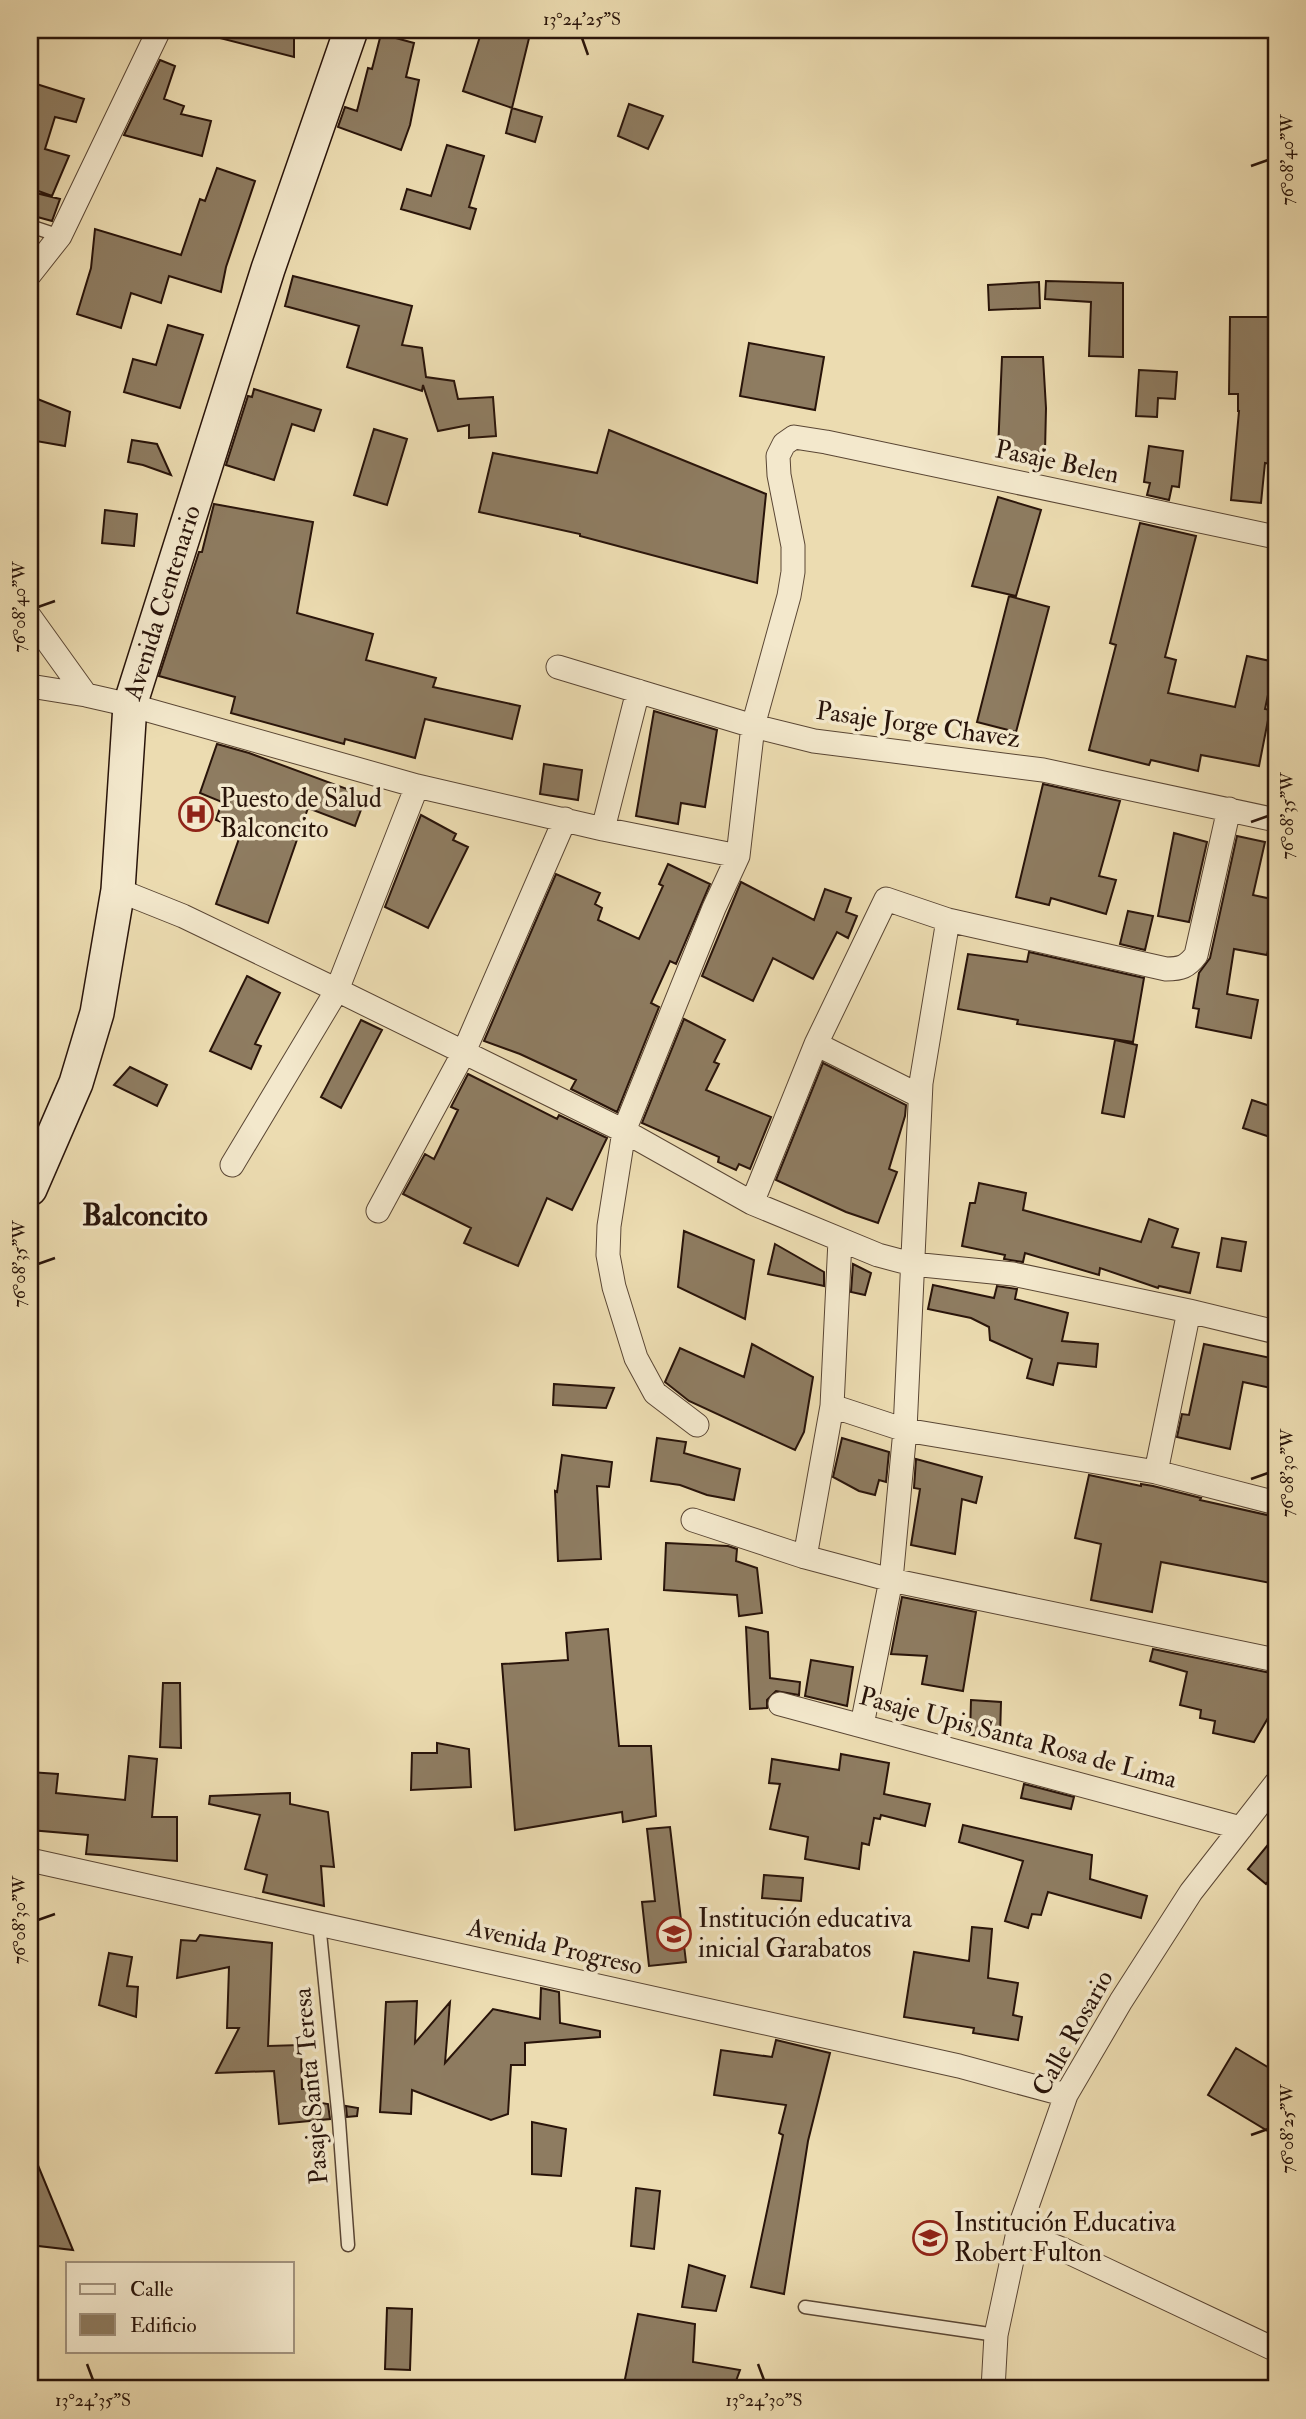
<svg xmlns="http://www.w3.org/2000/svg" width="1306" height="2419" viewBox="0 0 1306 2419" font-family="'IM FELL Double Pica',serif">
	<rect width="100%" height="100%" fill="#ecdcb1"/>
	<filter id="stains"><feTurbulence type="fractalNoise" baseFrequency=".00286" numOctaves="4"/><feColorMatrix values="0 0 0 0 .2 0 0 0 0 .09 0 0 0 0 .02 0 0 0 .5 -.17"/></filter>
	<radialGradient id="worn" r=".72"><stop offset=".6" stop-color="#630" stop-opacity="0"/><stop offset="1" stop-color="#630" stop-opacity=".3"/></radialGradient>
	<path fill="#8e7c61" stroke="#29140a" stroke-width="2" d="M 217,30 L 294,30 L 294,57 L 216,37 Z
		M 482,30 L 531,30 L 512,108 L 463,91 Z
		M 381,34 L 414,43 L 406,77 L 419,80 L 410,125 L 401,150 L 338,127 L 345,107 L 357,111 L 368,68 L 372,69 Z
		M 160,60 L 175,66 L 164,99 L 184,106 L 181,114 L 211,121 L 202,156 L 124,135 Z
		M 30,82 L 84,99 L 76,122 L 55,117 L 45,149 L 69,156 L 52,196 L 30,188 Z
		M 629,104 L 663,116 L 648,149 L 618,136 Z
		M 512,108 L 542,117 L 535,142 L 506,133 Z
		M 447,145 L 484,156 L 469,207 L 476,209 L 470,229 L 401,209 L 407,189 L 431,196 Z
		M 217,168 L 255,181 L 226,267 L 221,292 L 169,276 L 161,303 L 131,293 L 121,328 L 77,314 L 91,268 L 95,229 L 181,255 L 200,199 L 205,201 Z
		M 36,193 L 60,199 L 52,221 L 30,215 Z
		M 293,276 L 412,306 L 402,345 L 422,348 L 426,377 L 454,381 L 458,399 L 493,397 L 496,436 L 469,438 L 469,425 L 438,431 L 423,385 L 422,391 L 347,367 L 359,326 L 285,306 Z
		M 1046,281 L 1123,283 L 1123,357 L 1089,356 L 1091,302 L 1045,299 Z
		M 1039,282 L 1040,308 L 989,310 L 988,285 Z
		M 1230,317 L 1276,317 L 1276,465 L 1265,463 L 1261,503 L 1231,500 L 1239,411 L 1238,411 L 1238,394 L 1229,394 Z
		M 168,325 L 203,335 L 180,408 L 124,392 L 133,359 L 156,365 Z
		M 749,343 L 824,357 L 815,410 L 740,396 Z
		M 1002,357 L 1043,357 L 1046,408 L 1045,452 L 998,450 Z
		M 1139,370 L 1177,372 L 1175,399 L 1158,398 L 1157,417 L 1136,416 Z
		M 254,389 L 321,410 L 314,431 L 292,424 L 274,480 L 226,465 L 248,396 L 252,397 Z
		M 30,396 L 70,412 L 65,446 L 30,440 Z
		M 374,429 L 407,439 L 387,505 L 354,495 Z
		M 609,430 L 766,494 L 757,583 L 580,536 L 580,534 L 479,512 L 493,453 L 597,473 Z
		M 132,440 L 157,444 L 171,475 L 143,465 L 128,462 Z
		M 1149,446 L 1183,451 L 1179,487 L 1172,486 L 1169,500 L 1147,495 L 1150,483 L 1144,482 Z
		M 998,497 L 1041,510 L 1016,596 L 972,586 Z
		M 214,504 L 313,522 L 297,613 L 373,634 L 366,660 L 436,678 L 433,687 L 520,706 L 512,739 L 425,719 L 415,758 L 345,739 L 344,744 L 231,713 L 235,697 L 159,676 L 199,552 L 202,552 Z
		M 105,510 L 137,514 L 134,546 L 102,543 Z
		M 1140,523 L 1196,536 L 1165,657 L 1176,660 L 1168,693 L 1235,707 L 1247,656 L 1275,662 L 1265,709 L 1270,710 L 1259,766 L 1201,755 L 1198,771 L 1151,760 L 1149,765 L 1089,750 L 1116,645 L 1110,643 Z
		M 1009,596 L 1049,607 L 1016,732 L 977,722 Z
		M 654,711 L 717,730 L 705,807 L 681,803 L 678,824 L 636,816 Z
		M 217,744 L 249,753 L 366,796 L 355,826 L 308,808 L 268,923 L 216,904 L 242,830 L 216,820 L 222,802 L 200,793 Z
		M 544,764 L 582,770 L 578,800 L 540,794 Z
		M 1043,784 L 1120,801 L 1099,876 L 1116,880 L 1106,914 L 1051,898 L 1049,905 L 1016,897 Z
		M 421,815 L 456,834 L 453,840 L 468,847 L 428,928 L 385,907 Z
		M 1174,833 L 1207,842 L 1189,922 L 1158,916 Z
		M 1237,836 L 1265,842 L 1253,895 L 1276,900 L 1276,913 L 1267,955 L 1234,949 L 1227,994 L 1258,1000 L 1251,1038 L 1196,1027 L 1199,1009 L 1193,1008 L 1199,973 L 1210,958 Z
		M 668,864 L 710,884 L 676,964 L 670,961 L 651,1003 L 659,1007 L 617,1112 L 571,1089 L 576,1080 L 520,1054 L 484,1041 L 556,874 L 600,893 L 595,904 L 602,908 L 598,920 L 639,939 L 663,886 L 659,884 Z
		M 741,882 L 814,920 L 825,889 L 851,898 L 846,912 L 857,916 L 848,938 L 837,932 L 813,979 L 773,958 L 753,1001 L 702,976 Z
		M 1128,911 L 1153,916 L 1145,950 L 1120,944 Z
		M 1029,952 L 1144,978 L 1133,1042 L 1017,1024 L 1018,1020 L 958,1009 L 968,954 L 1027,962 Z
		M 247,976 L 280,993 L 255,1044 L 261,1046 L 251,1069 L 210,1051 Z
		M 684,1019 L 725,1040 L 714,1062 L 719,1064 L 706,1090 L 771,1117 L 750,1169 L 739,1164 L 736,1170 L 718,1162 L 719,1157 L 642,1123 Z
		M 361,1020 L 382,1030 L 341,1108 L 321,1097 Z
		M 1115,1040 L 1137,1045 L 1124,1117 L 1102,1113 Z
		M 823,1063 L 906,1105 L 905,1116 L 889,1169 L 897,1172 L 878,1223 L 846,1212 L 776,1180 Z
		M 130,1067 L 167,1085 L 157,1106 L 114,1085 Z
		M 468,1074 L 557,1119 L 559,1115 L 607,1138 L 572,1210 L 547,1198 L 518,1266 L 464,1243 L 471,1228 L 403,1194 L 425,1154 L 434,1159 L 458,1110 L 451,1107 Z
		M 1252,1100 L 1276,1108 L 1276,1139 L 1243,1128 Z
		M 979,1183 L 1026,1193 L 1023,1210 L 1141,1242 L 1149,1219 L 1178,1229 L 1172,1247 L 1199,1253 L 1190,1293 L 1159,1286 L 1158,1288 L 1100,1268 L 1099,1275 L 1025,1253 L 1023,1262 L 1004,1259 L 1005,1255 L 962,1246 L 970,1203 L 975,1203 Z
		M 684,1231 L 754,1260 L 745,1319 L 678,1287 Z
		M 1222,1238 L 1246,1242 L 1241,1271 L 1217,1267 Z
		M 775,1244 L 824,1272 L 824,1286 L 768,1274 Z
		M 853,1264 L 871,1273 L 865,1295 L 851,1292 Z
		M 933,1285 L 994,1298 L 997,1286 L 1017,1289 L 1015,1299 L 1068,1313 L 1062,1341 L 1098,1344 L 1096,1367 L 1058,1363 L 1053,1385 L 1027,1378 L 1032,1359 L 990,1340 L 989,1327 L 971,1318 L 928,1309 Z
		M 752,1344 L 813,1377 L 804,1432 L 795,1450 L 689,1401 L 665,1382 L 680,1348 L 744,1377 Z
		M 1204,1344 L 1276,1359 L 1276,1389 L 1243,1382 L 1230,1449 L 1177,1437 L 1182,1414 L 1189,1415 Z
		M 554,1384 L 614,1388 L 606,1408 L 553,1405 Z
		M 657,1438 L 686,1442 L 684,1453 L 740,1469 L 734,1500 L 707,1495 L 680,1485 L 651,1481 Z
		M 842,1438 L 889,1452 L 886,1482 L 879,1480 L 875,1495 L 859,1491 L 833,1477 Z
		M 562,1455 L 612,1462 L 609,1487 L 597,1486 L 601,1559 L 558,1561 L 555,1491 L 557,1492 Z
		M 916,1459 L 982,1477 L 976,1503 L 962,1499 L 955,1554 L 911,1545 L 920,1489 L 914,1488 Z
		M 1089,1475 L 1141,1486 L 1141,1484 L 1153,1486 L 1201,1498 L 1200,1500 L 1276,1517 L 1276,1584 L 1161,1562 L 1152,1612 L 1091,1600 L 1101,1544 L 1075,1538 Z
		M 666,1543 L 728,1546 L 737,1549 L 736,1561 L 757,1568 L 762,1613 L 739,1616 L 737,1595 L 664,1590 Z
		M 902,1597 L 976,1612 L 963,1691 L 922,1684 L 927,1656 L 891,1654 Z
		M 746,1627 L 768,1632 L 770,1678 L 800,1682 L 799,1695 L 776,1691 L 767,1700 L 767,1708 L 750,1709 Z
		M 608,1629 L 619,1746 L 651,1746 L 656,1816 L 623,1822 L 622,1812 L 515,1830 L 502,1664 L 568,1660 L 566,1633 Z
		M 1153,1649 L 1276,1674 L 1276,1704 L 1254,1742 L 1213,1733 L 1215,1721 L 1200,1718 L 1201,1710 L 1180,1705 L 1187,1672 L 1150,1661 Z
		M 811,1660 L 853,1667 L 847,1706 L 805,1696 Z
		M 163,1683 L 180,1683 L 181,1748 L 160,1747 Z
		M 971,1700 L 1001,1702 L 1000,1737 L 970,1735 Z
		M 437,1743 L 469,1749 L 471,1787 L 411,1790 L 412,1753 L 437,1753 Z
		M 841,1754 L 889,1763 L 884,1794 L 930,1804 L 925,1826 L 881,1815 L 880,1819 L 874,1818 L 869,1845 L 862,1843 L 859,1869 L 805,1859 L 808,1837 L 770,1829 L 780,1784 L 769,1783 L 772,1759 L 839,1770 Z
		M 129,1756 L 157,1759 L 152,1817 L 177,1817 L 177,1861 L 86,1854 L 88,1835 L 30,1830 L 30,1772 L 58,1774 L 56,1793 L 125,1800 Z
		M 1024,1784 L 1074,1797 L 1071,1809 L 1021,1798 Z
		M 290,1793 L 290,1804 L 328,1812 L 334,1867 L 321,1866 L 324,1906 L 263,1892 L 267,1875 L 245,1869 L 260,1815 L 209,1804 L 210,1796 Z
		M 963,1825 L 1092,1855 L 1090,1879 L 1147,1896 L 1141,1918 L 1048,1892 L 1041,1915 L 1032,1914 L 1028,1928 L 1005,1921 L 1023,1861 L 959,1842 Z
		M 670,1827 L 686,1962 L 649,1966 L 642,1902 L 655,1901 L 647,1829 Z
		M 1276,1835 L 1276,1871 L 1266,1884 L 1248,1869 Z
		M 764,1875 L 803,1878 L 801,1901 L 762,1898 Z
		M 972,1927 L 992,1929 L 988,1978 L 1018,1983 L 1013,2015 L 1022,2017 L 1018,2040 L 973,2033 L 974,2028 L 904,2017 L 914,1952 L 969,1961 Z
		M 200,1935 L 272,1943 L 268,2046 L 301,2045 L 302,2089 L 307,2089 L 309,2101 L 328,2104 L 330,2119 L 279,2124 L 274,2071 L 216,2073 L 239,2028 L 227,2028 L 229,1967 L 177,1978 L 181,1940 L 196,1941 Z
		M 109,1953 L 132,1957 L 127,1986 L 138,1987 L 136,2017 L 99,2005 Z
		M 541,1988 L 559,1992 L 560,2023 L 600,2031 L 600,2037 L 525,2043 L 525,2065 L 511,2065 L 508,2114 L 491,2120 L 412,2090 L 411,2114 L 380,2112 L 386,2002 L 417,2001 L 415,2043 L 450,2002 L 445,2063 L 493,2009 L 540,2019 Z
		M 776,2040 L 830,2053 L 808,2141 L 784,2294 L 751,2287 L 783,2135 L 779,2133 L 786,2105 L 714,2095 L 721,2050 L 772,2057 Z
		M 1236,2048 L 1276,2072 L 1276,2136 L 1208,2095 Z
		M 346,2106 L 358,2108 L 357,2116 L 347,2117 Z
		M 532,2122 L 566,2129 L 561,2176 L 532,2174 Z
		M 30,2146 L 73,2250 L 30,2245 Z
		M 636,2188 L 660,2191 L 654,2249 L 631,2246 Z
		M 689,2265 L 725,2276 L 716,2311 L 682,2307 Z
		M 387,2308 L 412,2309 L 410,2370 L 385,2369 Z
		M 638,2314 L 695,2324 L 693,2362 L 740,2370 L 733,2389 L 623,2389 Z"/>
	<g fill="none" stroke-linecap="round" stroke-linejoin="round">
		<g stroke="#5a4634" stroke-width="15">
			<path id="lane" d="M 30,226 L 60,236
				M 319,1923 L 339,2121 L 348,2245
				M 805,2307 L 996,2335"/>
		</g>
		<g stroke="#5a4634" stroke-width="25">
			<path id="street" d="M 30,274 L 60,236 L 159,30
				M 30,617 L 86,695 L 130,705 L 417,786 L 603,829 L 738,856
				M 558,667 L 753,726 L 814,741 L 1043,770 L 1276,820
				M 30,686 L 86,695
				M 603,829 L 638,691
				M 118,890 L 183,916 L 337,990 L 624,1131 L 752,1203 L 878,1255 L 912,1264 L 1013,1274 L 1189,1311 L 1276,1332
				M 816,1044 L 920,1096
				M 232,1165 L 337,990 L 417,786
				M 752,1203 L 816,1044 L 886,899 L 948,920 L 1166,969 C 1181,969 1187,967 1196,955 L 1229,809
				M 378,1211 L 463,1054 L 565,819
				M 832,1406 L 905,1430 L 1156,1472 L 1276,1503
				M 697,1425 L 655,1393 L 636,1358 L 614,1287 L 608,1255 L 609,1226 L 624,1131 L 714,908 L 738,856 L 753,726 L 789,596 L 793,572 L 793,546 L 779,475 L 778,456 L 784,444 L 794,437 L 826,442 L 1276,537
				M 1156,1472 L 1189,1311
				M 693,1520 L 805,1557 L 891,1580 L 1276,1660
				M 805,1557 L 832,1406 L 840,1240
				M 780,1704 L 1241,1828
				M 862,1725 L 891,1580 L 905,1430 L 921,1083 L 948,920
				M 30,1860 L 959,2066 L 1066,2095
				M 1018,2232 L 1064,2250 L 1276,2350
				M 993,2389 L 996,2335 L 1018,2232 L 1066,2095 L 1121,2001 L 1191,1892 L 1276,1783"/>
		</g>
		<g stroke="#29140a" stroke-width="36">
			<g id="secondary">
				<path id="s1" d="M 30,1189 L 76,1083 L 97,1013 L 118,890 L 130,705 L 268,269 L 351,30"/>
			</g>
		</g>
		<use href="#lane" stroke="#f3e8cc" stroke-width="12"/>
		<use href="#street" stroke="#f3e8cc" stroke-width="23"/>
		<use href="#secondary" stroke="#f3e8cc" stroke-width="33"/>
	</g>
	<path fill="none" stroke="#29140a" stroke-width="2.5" d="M 582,38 L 588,55M 1251,166 L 1268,160M 38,607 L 55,601M 1251,822 L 1268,816M 38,1264 L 55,1258M 1251,1479 L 1268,1473M 38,1920 L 55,1914M 1251,2135 L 1268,2129M 87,2364 L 93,2380M 758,2364 L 764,2380"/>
	<defs>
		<g id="hospital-ring" transform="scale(1.75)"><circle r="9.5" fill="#f3e8cc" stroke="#8f2418" stroke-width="1.5"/><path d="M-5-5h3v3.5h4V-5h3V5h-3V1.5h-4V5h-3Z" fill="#8f2418"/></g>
		<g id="school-ring" transform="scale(1.75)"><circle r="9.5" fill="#f3e8cc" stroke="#8f2418" stroke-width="1.5"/><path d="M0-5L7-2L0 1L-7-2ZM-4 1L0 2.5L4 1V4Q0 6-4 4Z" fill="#8f2418"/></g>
	</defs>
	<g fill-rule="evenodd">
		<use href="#hospital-ring" x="196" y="814"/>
		<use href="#school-ring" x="674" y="1934"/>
		<use href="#school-ring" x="930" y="2238"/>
	</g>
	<g text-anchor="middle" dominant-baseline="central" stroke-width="7" stroke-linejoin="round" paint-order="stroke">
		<g font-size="26" fill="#29140a" stroke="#f3e8cc">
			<text transform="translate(1057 462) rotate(12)">Pasaje Belen</text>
			<text stroke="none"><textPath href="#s1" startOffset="606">Avenida Centenario</textPath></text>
			<text transform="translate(918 725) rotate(8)">Pasaje Jorge Chavez</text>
			<text transform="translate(1018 1738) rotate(15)">Pasaje Upis Santa Rosa de Lima</text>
			<text transform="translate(555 1947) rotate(13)">Avenida Progreso</text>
			<text transform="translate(1073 2033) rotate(-61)">Calle Rosario</text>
			<text transform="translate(311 2086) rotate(-95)">Pasaje Santa Teresa</text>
		</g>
		<g font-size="26" fill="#29140a" stroke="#f3e8cc" text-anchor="start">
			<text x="220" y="799">Puesto de Salud<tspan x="220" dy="30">Balconcito</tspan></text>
			<text x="698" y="1919">Institución educativa<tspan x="698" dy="30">inicial Garabatos</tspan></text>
			<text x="954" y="2223">Institución Educativa<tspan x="954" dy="30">Robert Fulton</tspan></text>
		</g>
		<g font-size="30" font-weight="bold" fill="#29140a" stroke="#f3e8cc">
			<text x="145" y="1215">Balconcito</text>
		</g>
	</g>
	<rect width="1306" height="2419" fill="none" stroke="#ecdcb1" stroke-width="77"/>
	<rect x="66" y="2262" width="228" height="91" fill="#f3e8cc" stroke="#a2937e" stroke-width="2"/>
	<rect x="80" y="2284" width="35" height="10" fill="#f3e8cc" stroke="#a2937e" stroke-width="2"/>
	<text x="130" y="2296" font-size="21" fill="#29140a">Calle</text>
	<rect x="80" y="2314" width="35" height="21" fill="#8e7c61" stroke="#a2937e" stroke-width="2"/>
	<text x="130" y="2332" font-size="21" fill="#29140a">Edificio</text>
	<rect x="38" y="38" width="1230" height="2342" fill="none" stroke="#29140a" stroke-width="2.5"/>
	<g font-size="18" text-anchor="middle" fill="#29140a">
		<text x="582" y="25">13°24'25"S</text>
		<text transform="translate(1287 160) rotate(-90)" y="6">76°08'40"W</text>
		<text transform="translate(19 607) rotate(-90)" y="6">76°08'40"W</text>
		<text transform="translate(1287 816) rotate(-90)" y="6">76°08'35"W</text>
		<text transform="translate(19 1264) rotate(-90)" y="6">76°08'35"W</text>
		<text transform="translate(1287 1473) rotate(-90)" y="6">76°08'30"W</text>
		<text transform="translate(19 1920) rotate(-90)" y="6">76°08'30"W</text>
		<text transform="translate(1287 2129) rotate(-90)" y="6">76°08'25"W</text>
		<text x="93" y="2406">13°24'35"S</text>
		<text x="764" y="2406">13°24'30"S</text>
	</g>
	<rect width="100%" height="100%" filter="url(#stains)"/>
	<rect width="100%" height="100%" fill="url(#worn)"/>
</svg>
